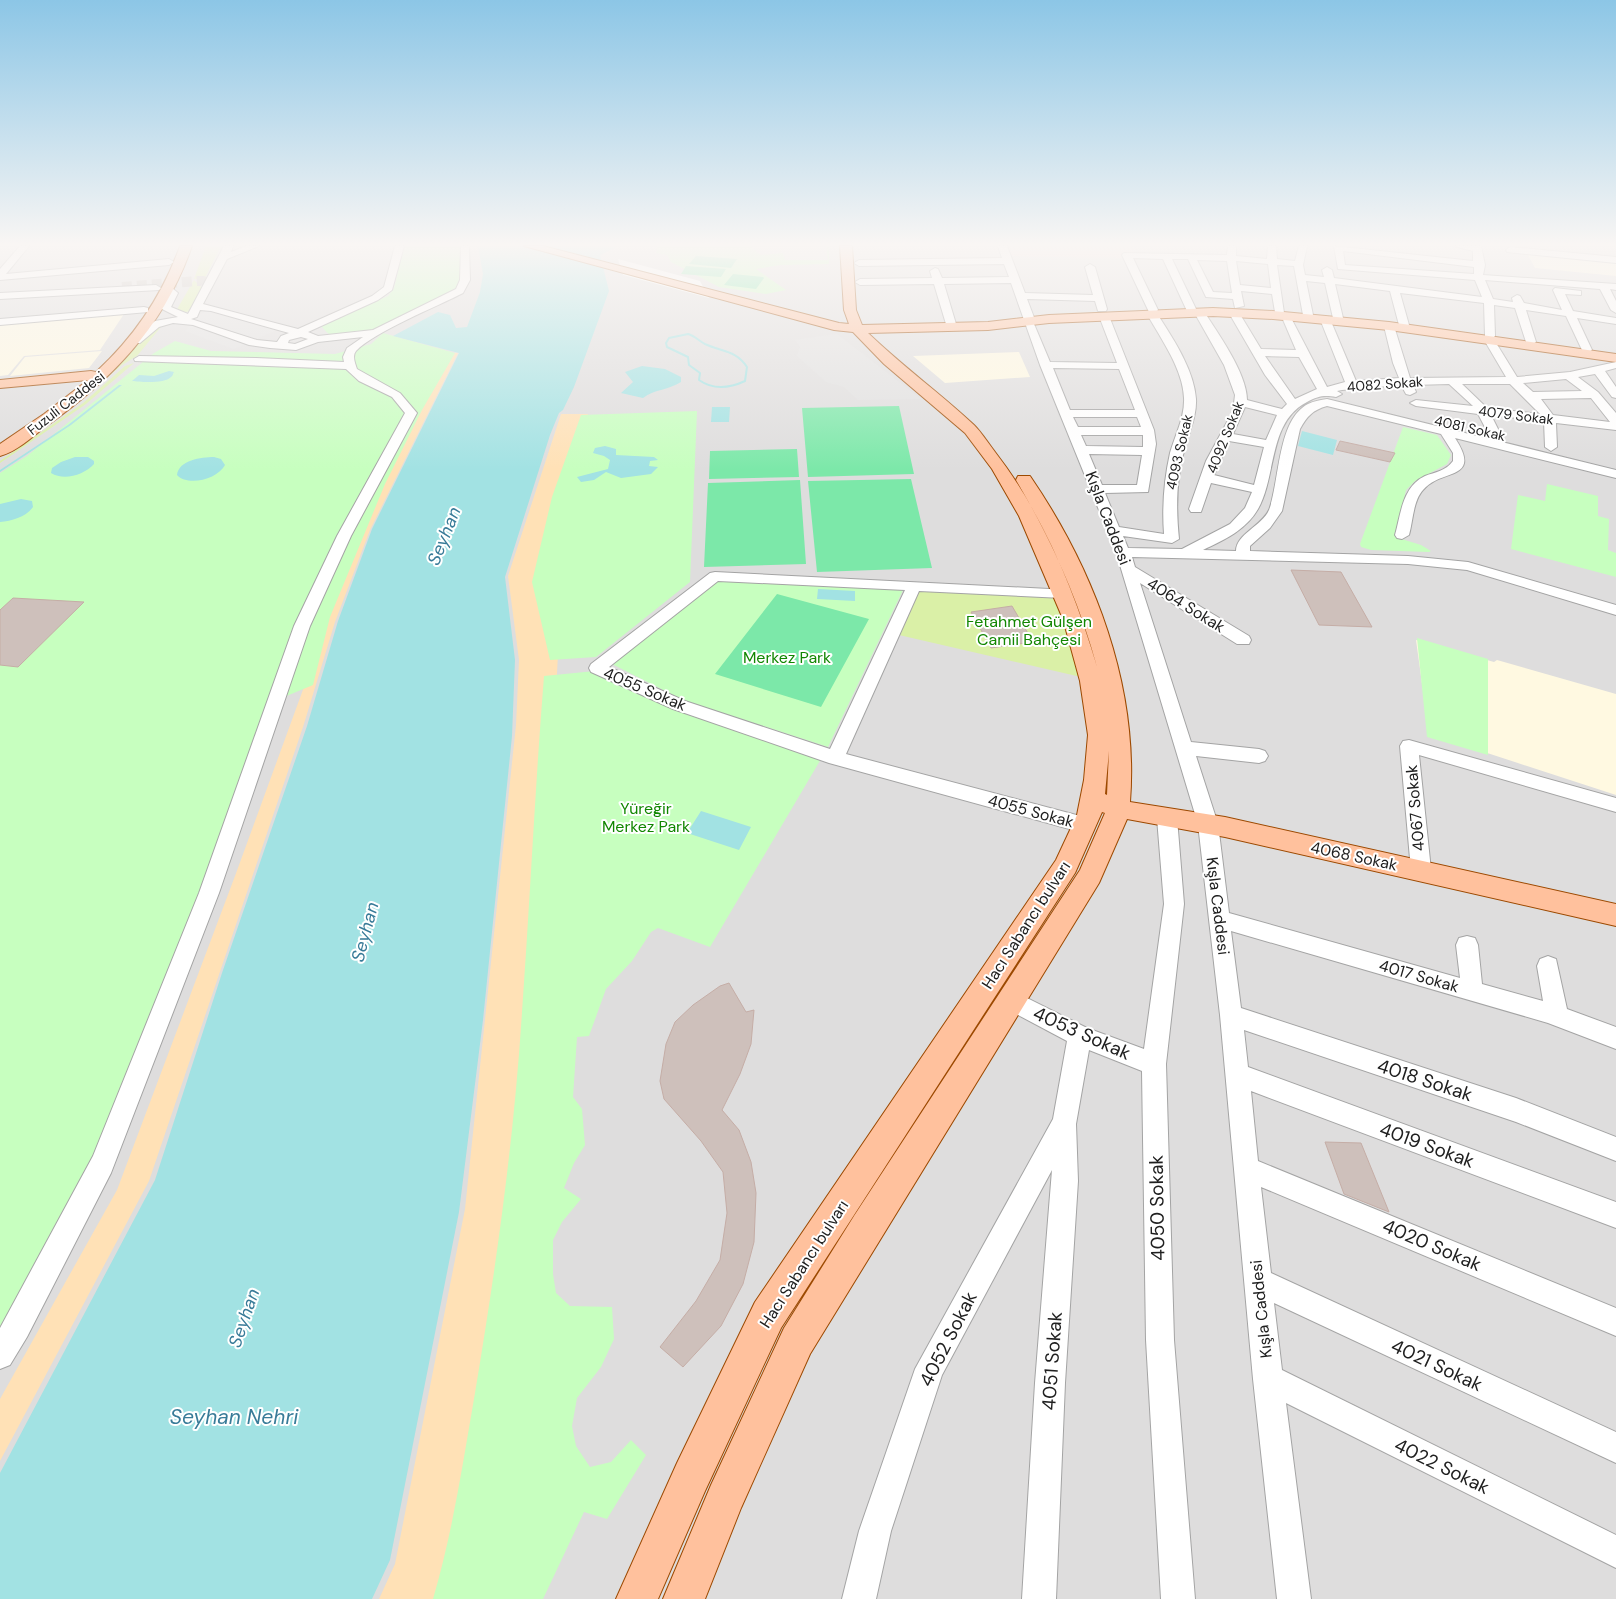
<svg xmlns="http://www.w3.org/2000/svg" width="1616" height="1599" viewBox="0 0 1616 1599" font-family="'DM Sans',sans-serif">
	<rect width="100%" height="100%" fill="#f1ebe6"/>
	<path fill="#dedddd" d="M 0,246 L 1616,246 L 1616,1599 L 0,1599 Z"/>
	<path fill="#fff9e1" d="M 1527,253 L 1616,261 L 1616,276 L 1535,268 Z
		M 124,314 L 100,350 L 24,356 L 8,375 L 0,376 L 0,324 Z
		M 102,351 L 89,368 L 10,376 L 25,357 Z
		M 1019,352 L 1030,377 L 945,383 L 913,356 Z
		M 1416,640 L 1494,662 L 1497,660 L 1616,694 L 1616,795 L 1429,734 Z"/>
	<path fill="#f4dad8" d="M 1001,246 L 1132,246 L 1134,258 L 1004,256 Z"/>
	<path fill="#daf0a7" d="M 206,246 L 227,246 L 220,248 L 205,278 L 194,279 Z
		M 194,280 L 202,288 L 190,311 L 182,313 L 176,311 Z
		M 165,322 L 137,356 L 122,365 L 101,383 L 141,340 Z
		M 134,363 L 86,404 L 0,463 L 0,461 L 83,403 L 125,366 Z
		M 918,590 L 1057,597 L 1081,677 L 899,635 Z"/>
	<path fill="#ffe1b6" d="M 449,353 L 458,353 L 370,530 L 335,622 L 303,727 L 149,1181 L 0,1461 L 0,1399 L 117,1190 L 235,876 L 312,665 L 354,537 Z
		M 561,414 L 588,414 L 576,448 L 558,654 L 542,964 L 448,1599 L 379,1599 L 395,1564 L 465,1209 L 516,725 L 519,660 L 508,576 Z"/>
	<path fill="#c7ffbf" d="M 404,246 L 462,246 C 461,259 464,277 456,288 C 442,307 352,344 329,334 C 326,332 323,328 321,326 L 388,296 L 394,288 Z
		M 658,246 L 829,246 L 829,264 L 780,265 L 756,269 L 786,290 L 766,294 L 719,287 L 671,262 L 667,255 L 656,253 Z
		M 383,333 L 455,353 L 422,410 L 385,484 L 330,617 L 313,685 L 272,702 L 241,795 L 94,1167 L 0,1342 L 0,473 L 27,456 L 154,353 L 175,341 L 211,351 L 335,354 L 371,344 Z
		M 697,411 L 690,582 L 596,657 L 550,660 L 532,582 L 552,497 L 581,415 Z
		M 1403,427 L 1437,435 L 1451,455 L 1447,464 L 1415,481 L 1406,490 L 1395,537 L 1421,545 L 1431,551 L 1429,552 L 1371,550 L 1361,547 L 1360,544 Z
		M 1547,484 L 1598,496 L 1598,516 L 1609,519 L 1608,550 L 1616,553 L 1616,577 L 1511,549 L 1518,495 L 1545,501 Z
		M 717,581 L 903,590 L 828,747 L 683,700 L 612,664 Z
		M 1417,638 L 1488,659 L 1488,755 L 1427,737 Z
		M 595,671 L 821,759 L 710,947 L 658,928 L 651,932 L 632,961 L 606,989 L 589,1036 L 577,1037 L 573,1097 L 582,1109 L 585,1145 L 574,1163 L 564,1188 L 581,1199 L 562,1222 L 553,1240 L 553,1274 L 556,1293 L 570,1306 L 612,1307 L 614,1339 L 601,1367 L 577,1398 L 572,1426 L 576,1446 L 590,1467 L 611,1462 L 631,1440 L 646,1455 L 607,1519 L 584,1512 L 543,1599 L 433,1599 C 453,1531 463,1462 475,1393 C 496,1267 514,1140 522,1012 C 530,900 535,788 544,676 Z"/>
	<path fill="#7ce8a9" d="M 696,256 L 737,259 L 731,268 L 689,264 Z
		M 686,266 L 726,269 L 721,277 L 681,274 Z
		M 733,274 L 763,277 L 764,278 L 756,289 L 724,285 Z
		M 899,406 L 914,474 L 808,477 L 802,408 Z
		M 797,449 L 799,477 L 709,479 L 710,451 Z
		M 911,479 L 932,568 L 817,572 L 808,481 Z
		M 800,480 L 806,564 L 704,567 L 708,483 Z
		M 777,594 L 869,619 L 821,707 L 715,674 Z"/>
	<path fill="#e0e0e0" d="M 750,246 L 826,246 L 828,260 L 785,260 L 783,253 L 761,255 Z
		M 211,309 L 281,328 L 234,349 L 185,331 L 197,316 Z
		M 837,334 L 921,399 L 858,400 L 844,387 L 826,382 L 797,356 L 800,347 L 795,340 Z"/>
	<path fill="#a2e2e3" d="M 478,246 L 619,246 L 600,255 L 609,291 L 574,387 L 563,410 L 559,413 L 550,435 L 505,577 L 515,660 L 512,736 L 483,1020 L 459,1212 L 390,1560 L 372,1599 L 0,1599 L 0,1473 L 155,1180 L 222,973 L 307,726 L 338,621 L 372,529 L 459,353 L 393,336 L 438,312 L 450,315 L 456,328 L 467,327 L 480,292 L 483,274 Z
		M 642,366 L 665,369 L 681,377 L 681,382 C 669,390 655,389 643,398 L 621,393 L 633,382 L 625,372 Z
		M 169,371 L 174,372 C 173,373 173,376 171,377 C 165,384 140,382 132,381 L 139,375 L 154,376 Z
		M 119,385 L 122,385 L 71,425 L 0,472 L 0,470 L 68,425 Z
		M 712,407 L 730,407 L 729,422 L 711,422 Z
		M 1302,431 L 1337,440 L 1333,455 L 1298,446 Z
		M 605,446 L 616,449 L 616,455 L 654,457 L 658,460 L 650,461 L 649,466 L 658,467 L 651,474 L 621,478 L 606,472 L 594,480 L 581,482 L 577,477 L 608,469 L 610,460 L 604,456 L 593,453 L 595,448 Z
		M 75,457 L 88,457 L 94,461 L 94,464 C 84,475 64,481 51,473 L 52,468 L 61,462 Z
		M 214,457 L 221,459 L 225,465 C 218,479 188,487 177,475 C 179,460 201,457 214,457 Z
		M 21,499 L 32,501 L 33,507 C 26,517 12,521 0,522 L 0,504 Z
		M 818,589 L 855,591 L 855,601 L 817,599 Z
		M 701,811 L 751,827 L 739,850 L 687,833 Z"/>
	<path fill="#fff" d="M 618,259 L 700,281 L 709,298 L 623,275 Z"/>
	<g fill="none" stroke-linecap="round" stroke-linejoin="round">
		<path stroke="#a2e2e3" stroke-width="2" d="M 688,334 C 695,336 699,341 705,344 C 722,352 736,350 747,367 L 745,381 C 730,388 713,390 699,380 L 700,373 L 689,365 L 688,357 L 667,347 L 666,343 L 669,338 Z"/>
	</g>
	<path fill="#cec0bb" stroke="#c5ada6" d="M 1340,441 L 1395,453 L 1390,462 L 1336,450 Z
		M 1291,570 L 1341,572 L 1372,627 L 1319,625 Z
		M 13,598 L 84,602 L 18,667 L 0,665 L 0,610 Z
		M 1012,606 L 1033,642 L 991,648 L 971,612 Z
		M 729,983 L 746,1012 L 754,1010 L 751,1044 L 740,1074 L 722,1110 L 739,1130 L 751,1162 L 756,1193 L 754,1242 L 743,1284 L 721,1326 L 683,1367 L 660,1347 L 696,1301 L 720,1260 L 727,1213 L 723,1172 L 701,1141 L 664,1099 L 660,1081 L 666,1044 L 675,1022 L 693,1005 L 720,986 Z
		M 1325,1142 L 1361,1143 L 1389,1212 L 1344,1194 Z"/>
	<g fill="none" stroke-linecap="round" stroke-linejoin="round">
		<path stroke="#c7c2be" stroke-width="10" stroke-dasharray="10 5" stroke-linecap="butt" d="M 122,287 L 197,281 L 203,281 L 205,287"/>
		<g stroke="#a4a4a4" stroke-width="2">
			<path id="minor" d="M 20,246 L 29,246 L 6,274 L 169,259 L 174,262 L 169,265 L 0,280 L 0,269 Z
				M 224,246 L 233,246 L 231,252 L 246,246 L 259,246 L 227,259 L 203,304 L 298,329 L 372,296 L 384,287 L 395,246 L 404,246 L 392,290 L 378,300 L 308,332 L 318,336 L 373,330 L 456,289 L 460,280 L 461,246 L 469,246 L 470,280 L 463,293 C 438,306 374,332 356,351 C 352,356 355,363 357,369 L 400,393 L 417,413 L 351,536 L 310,626 L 219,893 L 111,1173 L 27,1337 L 10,1365 L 0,1369 L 0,1328 L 93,1156 L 199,893 L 294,626 L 337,536 L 405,413 L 392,397 L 359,381 L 346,369 L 135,361 L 134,359 L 139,356 L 256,358 L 344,362 L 343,357 L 347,348 L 363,337 L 318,342 L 296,350 L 270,348 L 249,345 L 193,325 L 173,323 L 159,327 L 140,343 L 132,343 L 132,339 L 155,321 L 178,317 L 160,308 L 168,294 L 164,290 L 166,288 L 172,288 L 178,293 L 171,307 L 188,314 ZM 200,310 L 211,311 L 289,333 L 281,336 L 277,342 L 257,340 L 191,319 L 197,317 ZM 301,337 L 308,339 L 295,344 L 288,343 L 289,340 Z
				M 998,246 L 1007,246 L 1025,293 L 1093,295 L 1085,267 L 1090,264 L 1095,267 L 1107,309 L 1106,311 L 1098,311 L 1095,301 L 1027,299 L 1035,320 L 1034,324 L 1050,362 L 1117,363 L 1099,316 L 1104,313 L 1109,316 L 1154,430 L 1156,444 L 1148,492 L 1105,493 L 1119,527 L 1164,534 C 1162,507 1164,480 1170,453 C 1175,435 1185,417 1184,398 C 1183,369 1161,339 1147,314 L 1149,312 L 1122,255 L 1124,253 L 1227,255 L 1228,246 L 1236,246 L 1236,256 L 1267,259 L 1268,246 L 1276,246 L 1277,259 L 1295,261 L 1299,246 L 1307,246 L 1303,265 L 1305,275 L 1324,277 L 1322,270 L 1327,267 L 1332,270 L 1334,278 L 1482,297 L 1475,280 L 1338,269 L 1334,246 L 1473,261 L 1473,251 L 1454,246 L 1481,246 L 1485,265 L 1483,275 L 1616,284 L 1616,290 L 1610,289 L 1616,301 L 1616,313 L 1611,310 L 1600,289 L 1485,280 L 1493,299 L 1513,302 L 1512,298 L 1517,295 L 1520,296 L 1524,303 L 1562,310 L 1553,290 L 1555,288 L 1581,291 L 1581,295 L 1565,294 L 1573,311 L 1616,318 L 1616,324 L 1577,318 L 1592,350 L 1587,353 L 1582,350 L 1566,316 L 1526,310 L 1536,342 L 1531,345 L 1526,342 L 1515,308 L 1494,305 L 1495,336 L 1493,338 L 1517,377 L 1570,372 L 1616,362 L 1616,368 L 1605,371 L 1616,387 L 1616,398 L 1612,397 L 1595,374 L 1578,377 L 1598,392 L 1616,413 L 1616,430 L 1556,423 L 1557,447 L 1551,451 L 1545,447 L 1544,421 L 1491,415 L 1500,433 L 1494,437 L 1488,433 L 1478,414 L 1416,406 L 1410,403 L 1416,400 L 1473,406 L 1449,384 L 1413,385 L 1416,392 L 1410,395 L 1406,394 L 1401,385 L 1342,390 L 1337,391 L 1342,394 L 1336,397 C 1324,395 1318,396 1307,402 C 1268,422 1277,475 1258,509 C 1246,530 1224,540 1203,550 L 1236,551 C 1236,534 1262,526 1269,510 C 1280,481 1277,420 1308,404 C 1314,401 1321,400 1327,399 L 1616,470 L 1616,478 L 1455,438 C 1483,481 1441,468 1423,490 C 1413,501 1413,521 1409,535 L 1402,539 L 1397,538 L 1395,535 C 1401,514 1402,487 1425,476 C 1435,472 1446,471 1453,461 L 1453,453 L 1441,434 L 1327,406 C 1313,410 1307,416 1300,429 L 1282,511 L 1270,528 L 1250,546 L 1250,551 L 1408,556 L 1468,562 L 1616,605 L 1616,615 L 1467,570 L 1408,564 L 1132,557 L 1135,567 L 1249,636 L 1251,640 L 1249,644 L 1237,644 L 1140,583 L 1191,742 L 1259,749 L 1265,751 L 1268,756 L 1265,761 L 1259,763 L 1196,756 L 1218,824 L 1229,913 L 1460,978 L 1456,945 L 1459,938 L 1467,936 L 1475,938 L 1478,945 L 1482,984 L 1543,1001 L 1537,966 L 1540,959 L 1548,956 L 1556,959 L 1567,1009 L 1616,1027 L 1616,1049 L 1548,1023 L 1231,931 L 1241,1008 L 1516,1098 L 1616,1137 L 1616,1161 L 1516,1122 L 1244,1030 L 1248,1067 L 1616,1202 L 1616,1228 L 1251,1091 L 1258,1161 L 1616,1308 L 1616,1336 L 1261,1187 L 1271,1273 L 1616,1432 L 1616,1463 L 1274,1303 L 1282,1370 L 1616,1535 L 1616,1568 L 1286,1403 L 1311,1599 L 1277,1599 L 1253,1379 L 1220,1015 L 1198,824 L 1116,552 L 1040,365 L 1011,283 L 944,284 L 956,324 L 951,327 L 946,324 L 934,284 L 860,285 L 855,282 L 860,279 L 932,278 L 930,271 L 935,268 L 938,269 L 942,278 L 1009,277 L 1004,264 L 859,266 L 854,263 L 859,260 L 1002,258 ZM 1343,251 L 1474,267 L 1474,274 L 1345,265 ZM 1133,258 L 1163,259 L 1187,311 L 1196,309 L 1172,259 L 1188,259 L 1206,297 L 1233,299 L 1235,308 L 1244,306 L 1241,291 L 1272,294 L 1275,312 L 1281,315 L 1296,350 L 1261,349 L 1238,311 L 1230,311 L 1229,313 L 1265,375 L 1287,404 L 1282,409 L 1247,400 C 1247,373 1217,332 1203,310 L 1194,312 L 1224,365 L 1235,395 L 1233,411 L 1206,461 L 1189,509 L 1191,512 L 1201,512 L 1211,483 L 1252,492 L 1245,508 L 1230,524 L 1182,549 L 1128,548 L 1123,536 L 1172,543 L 1179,539 C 1176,510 1176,480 1184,451 C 1188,434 1197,417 1196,399 C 1194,369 1172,337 1156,312 L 1158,310 ZM 1197,260 L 1227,261 L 1232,293 L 1213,292 ZM 1236,261 L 1268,264 L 1271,288 L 1240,285 ZM 1277,265 L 1294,266 L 1303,315 L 1308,318 L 1313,315 L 1306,281 L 1325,283 L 1333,318 L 1338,321 L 1343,318 L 1335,284 L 1390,291 L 1399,325 L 1404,328 L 1409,325 L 1400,293 L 1484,303 L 1485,336 L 1483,338 L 1506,377 L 1410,378 L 1394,326 L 1389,323 L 1384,326 L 1393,363 L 1399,378 L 1356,381 L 1330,319 L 1325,316 L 1320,319 L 1345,382 L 1327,387 L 1290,316 L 1284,313 ZM 1265,356 L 1299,357 L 1317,389 L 1295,399 ZM 1053,368 L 1119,369 L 1135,410 L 1070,410 ZM 1566,379 L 1582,391 L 1533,392 L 1523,383 ZM 1462,384 L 1510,384 L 1540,414 L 1487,408 ZM 1591,398 L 1610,422 L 1553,415 L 1541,399 ZM 1245,407 L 1277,415 L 1266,440 L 1233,434 ZM 1073,417 L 1137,417 L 1141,427 L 1078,427 ZM 1081,435 L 1143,435 L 1143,447 L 1086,446 ZM 1229,441 L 1264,447 L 1254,485 L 1214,475 ZM 1089,454 L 1142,455 L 1137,485 L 1102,485 Z
				M 1510,247 L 1616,257 L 1616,263 L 1507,252 L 1506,250 Z
				M 156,285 L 161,288 L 159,290 L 0,299 L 0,293 Z
				M 144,307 L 148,308 L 148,312 L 0,325 L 0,319 Z
				M 715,572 L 1068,590 L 1071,593 L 1063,598 L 919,591 L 846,754 L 1084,817 L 1091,820 L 1094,825 L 1091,830 L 1084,833 L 829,763 L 673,709 L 591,672 L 589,668 L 591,664 L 710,573 ZM 718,581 L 905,590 L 830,749 L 685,701 L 609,667 Z
				M 1409,740 L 1616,798 L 1616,812 L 1419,755 L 1431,870 L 1428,876 L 1421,878 L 1414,876 L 1411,870 L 1400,746 L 1403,741 Z
				M 1167,811 L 1174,813 L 1177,818 L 1184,904 L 1166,1064 L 1174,1340 L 1195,1599 L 1161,1599 L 1146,1340 L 1142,1071 L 1089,1050 L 1076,1124 L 1078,1181 L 1065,1383 L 1056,1599 L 1022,1599 L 1035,1383 L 1052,1170 L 942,1375 L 891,1531 L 876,1599 L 842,1599 L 859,1531 L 915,1369 L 1053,1119 L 1067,1041 L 1003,1007 L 1000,1000 L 1003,993 L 1011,990 L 1087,1028 L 1144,1049 L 1164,904 L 1157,818 L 1160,813 Z"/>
		</g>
		<g stroke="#9c4900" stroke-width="2">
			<path id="major" d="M 180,246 L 192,246 C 164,326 113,379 45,427 C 32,437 16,452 0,456 L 0,444 L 44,414 L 88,380 L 0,388 L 0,380 L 91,371 L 96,372 C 135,336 162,296 180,246 Z
				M 524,246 L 543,246 L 839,323 L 849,324 L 844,310 L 840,246 L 852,246 L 856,310 L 862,325 L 988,322 L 1049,315 L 1213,308 L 1273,311 L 1389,322 L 1616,354 L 1616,362 L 1389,330 L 1273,319 L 1213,316 L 1049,323 L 988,330 L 868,333 C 902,366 940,393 974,425 C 982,433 988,443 995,452 C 1043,514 1075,592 1097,667 C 1079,600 1051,539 1016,480 L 1018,476 L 1030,476 C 1095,571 1139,687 1130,802 L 1225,817 L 1616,904 L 1616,926 L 1225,837 L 1127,819 L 1099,883 L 810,1354 L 741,1508 L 705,1599 L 663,1599 L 711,1485 L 784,1328 L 854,1216 L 1080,870 L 1105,813 L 1102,812 L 1075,873 L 781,1328 L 705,1491 L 658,1599 L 616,1599 L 677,1463 L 755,1302 L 1056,860 L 1077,815 L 1084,780 L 1088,735 L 1080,681 L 1063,619 L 1019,516 L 992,469 L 965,433 L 884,364 L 853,332 L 834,330 ZM 1109,751 L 1107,795 L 1105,794 Z"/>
		</g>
		<use href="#minor" fill="#fff" fill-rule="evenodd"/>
		<use href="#major" fill="#ffc19d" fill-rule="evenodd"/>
	</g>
	<linearGradient id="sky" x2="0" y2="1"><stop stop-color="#8cc6e6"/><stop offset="0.52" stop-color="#f9f6f4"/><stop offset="1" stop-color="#f9f6f4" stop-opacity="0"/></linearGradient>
	<rect width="1616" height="470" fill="url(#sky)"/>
	<g text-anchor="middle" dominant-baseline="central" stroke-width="4" stroke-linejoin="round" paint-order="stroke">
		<g font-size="14" fill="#202020" stroke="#fff">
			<text transform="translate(1385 384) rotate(-4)">4082 Sokak</text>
			<text transform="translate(66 403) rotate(-38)">Fuzuli Caddesi</text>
			<text transform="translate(1516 415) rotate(7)">4079 Sokak</text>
			<text transform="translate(1470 428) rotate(13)">4081 Sokak</text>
			<text transform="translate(1225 437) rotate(-68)">4092 Sokak</text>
			<text transform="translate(1179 452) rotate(-77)">4093 Sokak</text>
		</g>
		<g font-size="16" fill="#202020" stroke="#fff">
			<text transform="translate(1108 518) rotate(69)">Kışla Caddesi</text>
			<text transform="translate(1186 605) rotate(32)">4064 Sokak</text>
			<text transform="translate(645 689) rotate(23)">4055 Sokak</text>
			<text transform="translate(1415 808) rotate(-95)">4067 Sokak</text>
			<text transform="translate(1031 811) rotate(15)">4055 Sokak</text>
			<text transform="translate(1354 856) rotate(12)">4068 Sokak</text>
			<text transform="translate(1218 906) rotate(83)">Kışla Caddesi</text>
			<text transform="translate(1026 925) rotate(-57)">Hacı Sabancı bulvarı</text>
			<text transform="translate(1419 976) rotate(16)">4017 Sokak</text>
			<text transform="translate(804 1264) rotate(-57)">Hacı Sabancı bulvarı</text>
			<text transform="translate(1261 1309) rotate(-96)">Kışla Caddesi</text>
		</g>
		<g font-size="16" fill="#118601" stroke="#fff">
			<text x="1029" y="621">Fetahmet Gülşen<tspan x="1029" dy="18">Camii Bahçesi</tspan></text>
			<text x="787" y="657">Merkez Park</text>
			<text x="646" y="808">Yüreğir<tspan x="646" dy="18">Merkez Park</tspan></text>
		</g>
		<g font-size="18" font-style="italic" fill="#387b98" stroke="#fff">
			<text transform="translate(444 536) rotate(-68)">Seyhan</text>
			<text transform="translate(365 932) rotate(-75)">Seyhan</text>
			<text transform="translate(244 1318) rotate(-71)">Seyhan</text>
		</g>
		<g font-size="19" fill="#202020" stroke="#fff">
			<text transform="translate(1082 1033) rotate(24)">4053 Sokak</text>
			<text transform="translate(1425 1080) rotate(18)">4018 Sokak</text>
			<text transform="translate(1427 1145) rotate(20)">4019 Sokak</text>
			<text transform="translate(1157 1208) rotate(-91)">4050 Sokak</text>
			<text transform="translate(1432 1245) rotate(23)">4020 Sokak</text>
			<text transform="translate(948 1339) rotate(-63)">4052 Sokak</text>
			<text transform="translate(1052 1361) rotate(-86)">4051 Sokak</text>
			<text transform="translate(1437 1365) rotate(25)">4021 Sokak</text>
			<text transform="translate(1442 1466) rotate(26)">4022 Sokak</text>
		</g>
		<g font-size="21" font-style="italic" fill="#387b98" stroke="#fff">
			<text x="234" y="1417">Seyhan Nehri</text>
		</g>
	</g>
</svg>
